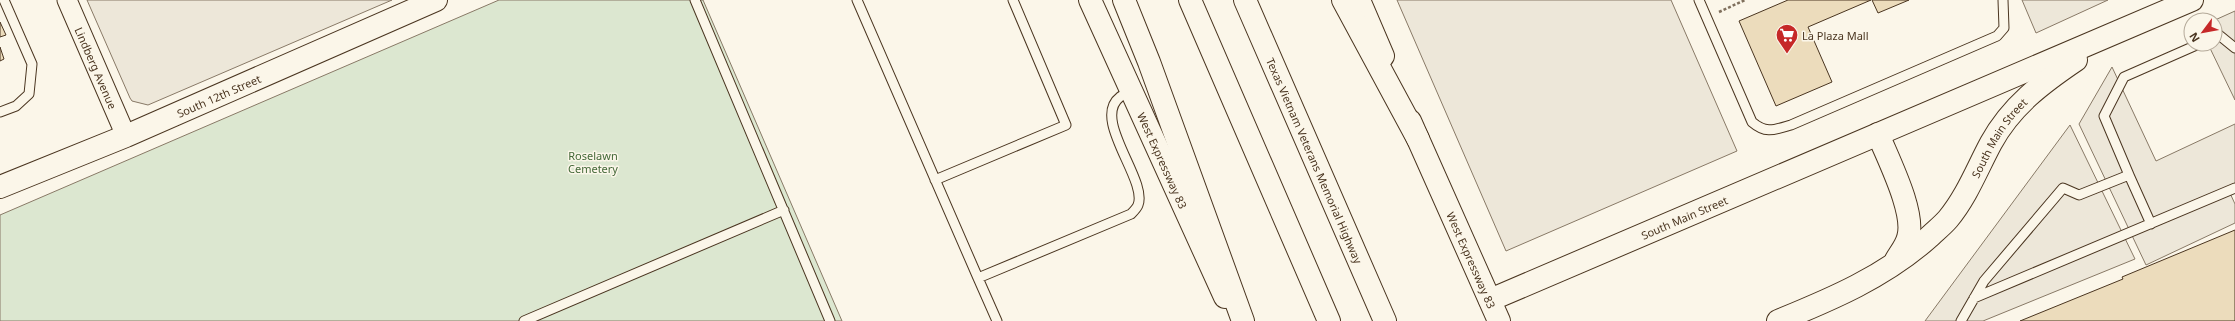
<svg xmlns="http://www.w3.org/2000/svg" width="2235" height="321" viewBox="0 0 2235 321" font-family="'Noto Sans',sans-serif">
	<rect width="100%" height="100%" fill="#fbf6e9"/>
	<path fill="#dce7d0" stroke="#887966" d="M 499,0 L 703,0 L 842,321 L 0,321 L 0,215 Z"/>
	<path fill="#ede7d9" stroke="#887966" d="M 87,0 L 392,0 L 148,105 L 132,101 L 130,98 Z
		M 1397,0 L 1671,0 L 1737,151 L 1506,251 Z
		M 2022,0 L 2108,0 L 2036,33 Z
		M 2235,11 L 2235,100 L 2208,44 L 2215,44 L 2215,20 Z
		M 2112,67 L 2156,161 L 2235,124 L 2235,188 L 2229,191 L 2235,204 L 2235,223 L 2146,265 L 2079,124 Z
		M 2070,125 L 2135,259 L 1983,321 L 1925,321 Z"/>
	<path fill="#ecdcbc" stroke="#4a3520" d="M 1788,0 L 1871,0 L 1808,27 L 1832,82 L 1776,106 L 1739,21 Z
		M 1872,0 L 1909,0 L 1878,13 Z
		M 0,22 L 6,35 L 0,37 Z
		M 0,47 L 4,59 L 0,61 Z
		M 2235,230 L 2235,321 L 2020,321 L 2123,279 L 2122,277 Z"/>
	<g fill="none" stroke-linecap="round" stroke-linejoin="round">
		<g stroke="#4a3520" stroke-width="11">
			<path id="service" d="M 695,0 L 830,321
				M 857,0 L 978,278
				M 1699,0 L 1752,122 C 1766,134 1774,130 1791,125 L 1997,36 L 2004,28 L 2003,0
				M 2215,37 L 2219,35 L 2235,48
				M 0,112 L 16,106 L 29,94 L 32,64 L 4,0
				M 2129,175 L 2151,224
				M 935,180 L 1066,125 L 1013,0
				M 1974,298 L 2235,188
				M 524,321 L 784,210
				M 997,321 L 978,278 L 1131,214 C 1133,212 1137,208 1138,205 C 1148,180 1091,119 1120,97 C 1123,94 1128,93 1131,91
				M 1961,321 L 1984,281 L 2063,188 L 2079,195 L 2129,175 L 2104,116 L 2124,77 L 2199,44"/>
		</g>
		<g stroke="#4a3520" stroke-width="21">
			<g id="minor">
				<path id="s1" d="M 67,0 L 126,136"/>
			</g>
		</g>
		<g stroke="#4a3520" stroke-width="24">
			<g id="tertiary">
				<path d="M 1878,134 C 1888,159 1916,213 1908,238 C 1906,246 1900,253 1896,260"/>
				<path id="s2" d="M 0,187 L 126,136 L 436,0"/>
				<path id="s3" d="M 1490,300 L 2192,0"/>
				<path id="s4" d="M 1778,321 C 1832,299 1884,277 1928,238 C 1934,232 1942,226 1948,219 C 1967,196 1977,169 1991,143 C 2011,106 2042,83 2076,60"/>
			</g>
		</g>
		<g stroke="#4a3520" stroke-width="24">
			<g id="secondary">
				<path id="s5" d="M 1090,0 L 1225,297"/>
				<path d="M 1359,0 L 1383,56"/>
				<path id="s6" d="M 1410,121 L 1499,321"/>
			</g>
		</g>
		<g stroke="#4a3520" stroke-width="24">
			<g id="motorway">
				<path d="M 1124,0 L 1149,62 L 1243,321"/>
				<path d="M 1190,0 L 1329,321"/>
				<path id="s7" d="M 1245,0 L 1385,321"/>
				<path d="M 1343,0 L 1418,139"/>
			</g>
		</g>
		<path stroke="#7f6f5c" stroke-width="2.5" stroke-dasharray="3 2" stroke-linecap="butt" d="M 1719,12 L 1745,0"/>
		<use href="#service" stroke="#fbf6e9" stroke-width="9"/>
		<use href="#minor" stroke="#fbf6e9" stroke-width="19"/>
		<use href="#tertiary" stroke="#fbf6e9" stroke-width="22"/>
		<use href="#secondary" stroke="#fbf6e9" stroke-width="22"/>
		<use href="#motorway" stroke="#fbf6e9" stroke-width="22"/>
	</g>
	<defs>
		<g id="supermarket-pin" transform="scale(1.15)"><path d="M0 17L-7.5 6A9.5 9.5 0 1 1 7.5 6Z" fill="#c62828" stroke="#fbf6e9"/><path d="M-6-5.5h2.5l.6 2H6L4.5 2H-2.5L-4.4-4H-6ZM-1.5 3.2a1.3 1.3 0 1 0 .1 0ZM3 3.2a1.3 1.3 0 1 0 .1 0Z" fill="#fff"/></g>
	</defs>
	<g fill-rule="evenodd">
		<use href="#supermarket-pin" x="1787" y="35"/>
	</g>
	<g text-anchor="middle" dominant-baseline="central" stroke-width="3" stroke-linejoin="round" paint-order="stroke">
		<g font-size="11" fill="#4a3520" stroke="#fbf6e9" text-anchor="start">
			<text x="1802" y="35">La Plaza Mall</text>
		</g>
		<g font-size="11" fill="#4a3520" stroke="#fbf6e9">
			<text stroke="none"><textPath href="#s1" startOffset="74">Lindberg Avenue</textPath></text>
			<text stroke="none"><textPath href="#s2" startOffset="237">South 12th Street</textPath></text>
			<text stroke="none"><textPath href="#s4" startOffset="296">South Main Street</textPath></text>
			<text stroke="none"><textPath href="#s5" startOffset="176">West Expressway 83</textPath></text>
			<text stroke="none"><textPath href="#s7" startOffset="175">Texas Vietnam Veterans Memorial Highway</textPath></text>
			<text stroke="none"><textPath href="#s3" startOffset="211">South Main Street</textPath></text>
			<text stroke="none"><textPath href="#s6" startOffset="152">West Expressway 83</textPath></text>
		</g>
		<g font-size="11" fill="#436837" stroke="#fbf6e9">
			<text x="593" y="155">Roselawn<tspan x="593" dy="13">Cemetery</tspan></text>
		</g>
	</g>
	<g transform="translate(2203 32) rotate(238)"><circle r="19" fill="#fbf6e9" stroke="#b4a999"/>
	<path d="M0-3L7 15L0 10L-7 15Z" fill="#c62828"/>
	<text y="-6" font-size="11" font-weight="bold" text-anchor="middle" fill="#4a3520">N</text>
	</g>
</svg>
